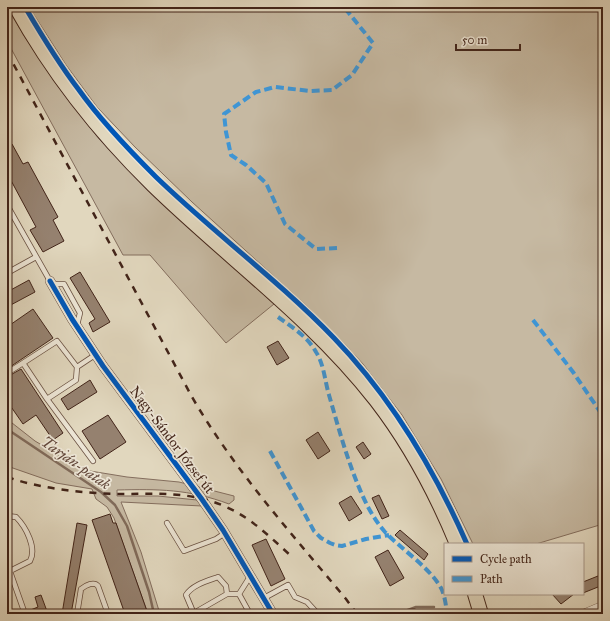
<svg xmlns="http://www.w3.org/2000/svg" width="610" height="621" viewBox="0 0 610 621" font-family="'IM FELL Great Primer',serif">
	<rect width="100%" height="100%" fill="#e1d7be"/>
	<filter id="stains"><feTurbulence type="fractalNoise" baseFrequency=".005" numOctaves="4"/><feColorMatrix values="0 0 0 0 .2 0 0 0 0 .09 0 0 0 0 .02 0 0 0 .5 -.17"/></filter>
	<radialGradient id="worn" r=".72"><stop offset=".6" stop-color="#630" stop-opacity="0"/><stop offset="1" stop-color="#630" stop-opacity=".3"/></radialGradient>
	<path fill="#c6b9a2" stroke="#846e5e" d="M 7,7 L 23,34 L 57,85 L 99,139 L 150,191 L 274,304 L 226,343 L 150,255 L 123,255 L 7,41 Z
		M 29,7 L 603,7 L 603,524 L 536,544 L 473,544 L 441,479 L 402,415 L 363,364 L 339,338 L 309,308 L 192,202 L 135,147 L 97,107 L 66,65 Z
		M 7,419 L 35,441 L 84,470 L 127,477 L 179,482 L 234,496 L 234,500 L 229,504 C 189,489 158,489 117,490 L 117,496 L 158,496 L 197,500 L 202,506 L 121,502 L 141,552 L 160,614 L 148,614 L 114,518 L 107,507 L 96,499 L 92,489 L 56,483 L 7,466 Z"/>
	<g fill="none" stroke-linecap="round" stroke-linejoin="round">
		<path stroke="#816b5a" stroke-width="2.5" d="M 7,429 L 101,492 L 115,505 L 127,526 L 149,592 L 154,614
			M 397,614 L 416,607 L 434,607"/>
	</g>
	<path fill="#95816f" stroke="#422419" d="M 12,144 L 23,164 L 28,162 L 58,217 L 53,220 L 64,241 L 43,252 L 30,230 L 36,227 L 7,173 L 7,147 Z
		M 80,272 L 110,322 L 93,332 L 89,323 L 95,319 L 70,278 Z
		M 29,280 L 35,292 L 7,307 L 7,292 Z
		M 33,309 L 53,338 L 7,369 L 7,327 Z
		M 278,341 L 289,358 L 277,365 L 267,347 Z
		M 21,369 L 63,433 L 53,440 L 36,415 L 23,424 L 7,401 L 7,377 Z
		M 90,380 L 97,392 L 68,410 L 61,399 Z
		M 108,415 L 126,442 L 100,459 L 82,431 Z
		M 318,432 L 330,451 L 318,459 L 306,440 Z
		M 363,442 L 371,454 L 364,459 L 356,447 Z
		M 379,495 L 389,516 L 382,519 L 372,498 Z
		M 351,496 L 362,513 L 349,521 L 339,503 Z
		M 110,514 L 113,523 L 116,523 L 148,614 L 125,614 L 92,520 Z
		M 77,523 L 87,525 L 71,614 L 62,614 Z
		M 400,530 L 428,554 L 424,560 L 395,535 Z
		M 266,539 L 285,579 L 271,586 L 252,545 Z
		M 388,550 L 404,578 L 390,586 L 375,557 Z
		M 603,574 L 603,585 L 583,593 L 583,582 Z
		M 552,594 L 574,594 L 561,604 Z
		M 41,595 L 48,614 L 29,614 L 28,611 L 38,607 L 35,597 Z"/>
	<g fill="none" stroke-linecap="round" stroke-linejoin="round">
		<g stroke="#6a5142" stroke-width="6">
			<path id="service" d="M 7,205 L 50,281
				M 7,273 L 36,257
				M 52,284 L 64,284 L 80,313 L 77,325
				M 77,367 L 57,341 L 23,363 L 47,399 L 76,380 L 77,367 L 95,355
				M 7,373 L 23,363
				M 47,399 L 93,461
				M 7,516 L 16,517 C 26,527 37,548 30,561 L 10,571
				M 167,523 L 184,551 L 216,539 L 225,533
				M 7,563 L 25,614
				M 227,594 L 239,594 L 250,614
				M 239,594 L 251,575
				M 264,598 L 288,585 L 295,597 L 307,602 L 318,614
				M 194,613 L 227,594 L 226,586 L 218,577 C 207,581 192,585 186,595 L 194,614
				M 77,614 L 81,589 C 86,585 94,581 98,586 L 108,614"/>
		</g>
		<g stroke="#6a5142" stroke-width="10">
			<path id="minor" d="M 50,281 L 72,319 L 103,366 L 201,498 L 223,530 L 273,614
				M 584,614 L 603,606"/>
		</g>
		<g stroke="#422419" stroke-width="16">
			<path id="primary" d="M 16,7 C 53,74 98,131 153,185 C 227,257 312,318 376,400 C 410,444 436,493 457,544
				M 475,594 L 481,614"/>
		</g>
		<use href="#service" stroke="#ece5d5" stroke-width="4.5"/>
		<use href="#minor" stroke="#ece5d5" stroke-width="9"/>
		<use href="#primary" stroke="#e1d7be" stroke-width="14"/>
		<path stroke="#422419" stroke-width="2.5" stroke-dasharray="7 7" stroke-linecap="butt" d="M 7,52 L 192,397 C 235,471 292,534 346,599 L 357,614
			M 7,477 C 42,489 82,493 119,494 C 155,494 190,491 224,506 C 250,517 269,536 290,555"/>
		<path stroke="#3f95d4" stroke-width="4" stroke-dasharray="8 4" stroke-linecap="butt" d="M 337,248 L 316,249 L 285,224 L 266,183 L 246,165 L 231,155 L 226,132 L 224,114 L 256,92 L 275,87 L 310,91 L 332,90 L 352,75 L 373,43 L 344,7
			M 278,317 C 292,327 308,337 316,352 C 324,364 325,382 329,395 C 340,433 350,471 368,507 C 373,516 378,524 385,532 C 401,549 432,569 442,590 C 445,597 446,606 447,614
			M 533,320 L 573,372 L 603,416
			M 270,451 L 314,531 L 321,538 L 330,543 L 335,545 L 342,546 L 366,539 L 389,535"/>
		<g stroke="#ece5d5" stroke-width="8">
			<path id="cycleway" d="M 25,7 C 42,36 59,64 79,90 C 101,121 129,150 156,177 C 213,232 278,280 334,338 C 391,397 434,469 467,544
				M 50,281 L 72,319 L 103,366 L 201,498 L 223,530 L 273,614"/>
		</g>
		<use href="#cycleway" stroke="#0057b8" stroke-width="5"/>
	</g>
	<g text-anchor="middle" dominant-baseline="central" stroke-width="3.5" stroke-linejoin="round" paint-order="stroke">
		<g font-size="14" fill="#422419" stroke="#ece5d5">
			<text transform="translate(172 440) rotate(53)">Nagy-Sándor József út</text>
		</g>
		<g font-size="15" font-style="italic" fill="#62473a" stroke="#ece5d5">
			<text transform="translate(76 463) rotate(35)">Tarján-patak</text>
		</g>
	</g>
	<rect width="610" height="621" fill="none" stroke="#e1d7be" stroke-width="24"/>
	<rect x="8" y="8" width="594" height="605" fill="none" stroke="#422419" stroke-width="2"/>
	<rect x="12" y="12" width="586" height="597" fill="none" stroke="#422419"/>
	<rect x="444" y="543" width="140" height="52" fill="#ece5d5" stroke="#a8988a"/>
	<rect x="452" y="556" width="20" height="6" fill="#0057b8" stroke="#a8988a"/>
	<text x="480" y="563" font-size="12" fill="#422419">Cycle path</text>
	<rect x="452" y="576" width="20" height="6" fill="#3f95d4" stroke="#a8988a"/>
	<text x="480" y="583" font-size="12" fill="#422419">Path</text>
	<path d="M456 44v6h64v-6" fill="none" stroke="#422419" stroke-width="2"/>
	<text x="462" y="44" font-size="12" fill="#422419" stroke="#ece5d5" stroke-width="3" paint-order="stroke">50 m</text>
	<rect width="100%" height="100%" filter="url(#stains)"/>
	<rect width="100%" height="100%" fill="url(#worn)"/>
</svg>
